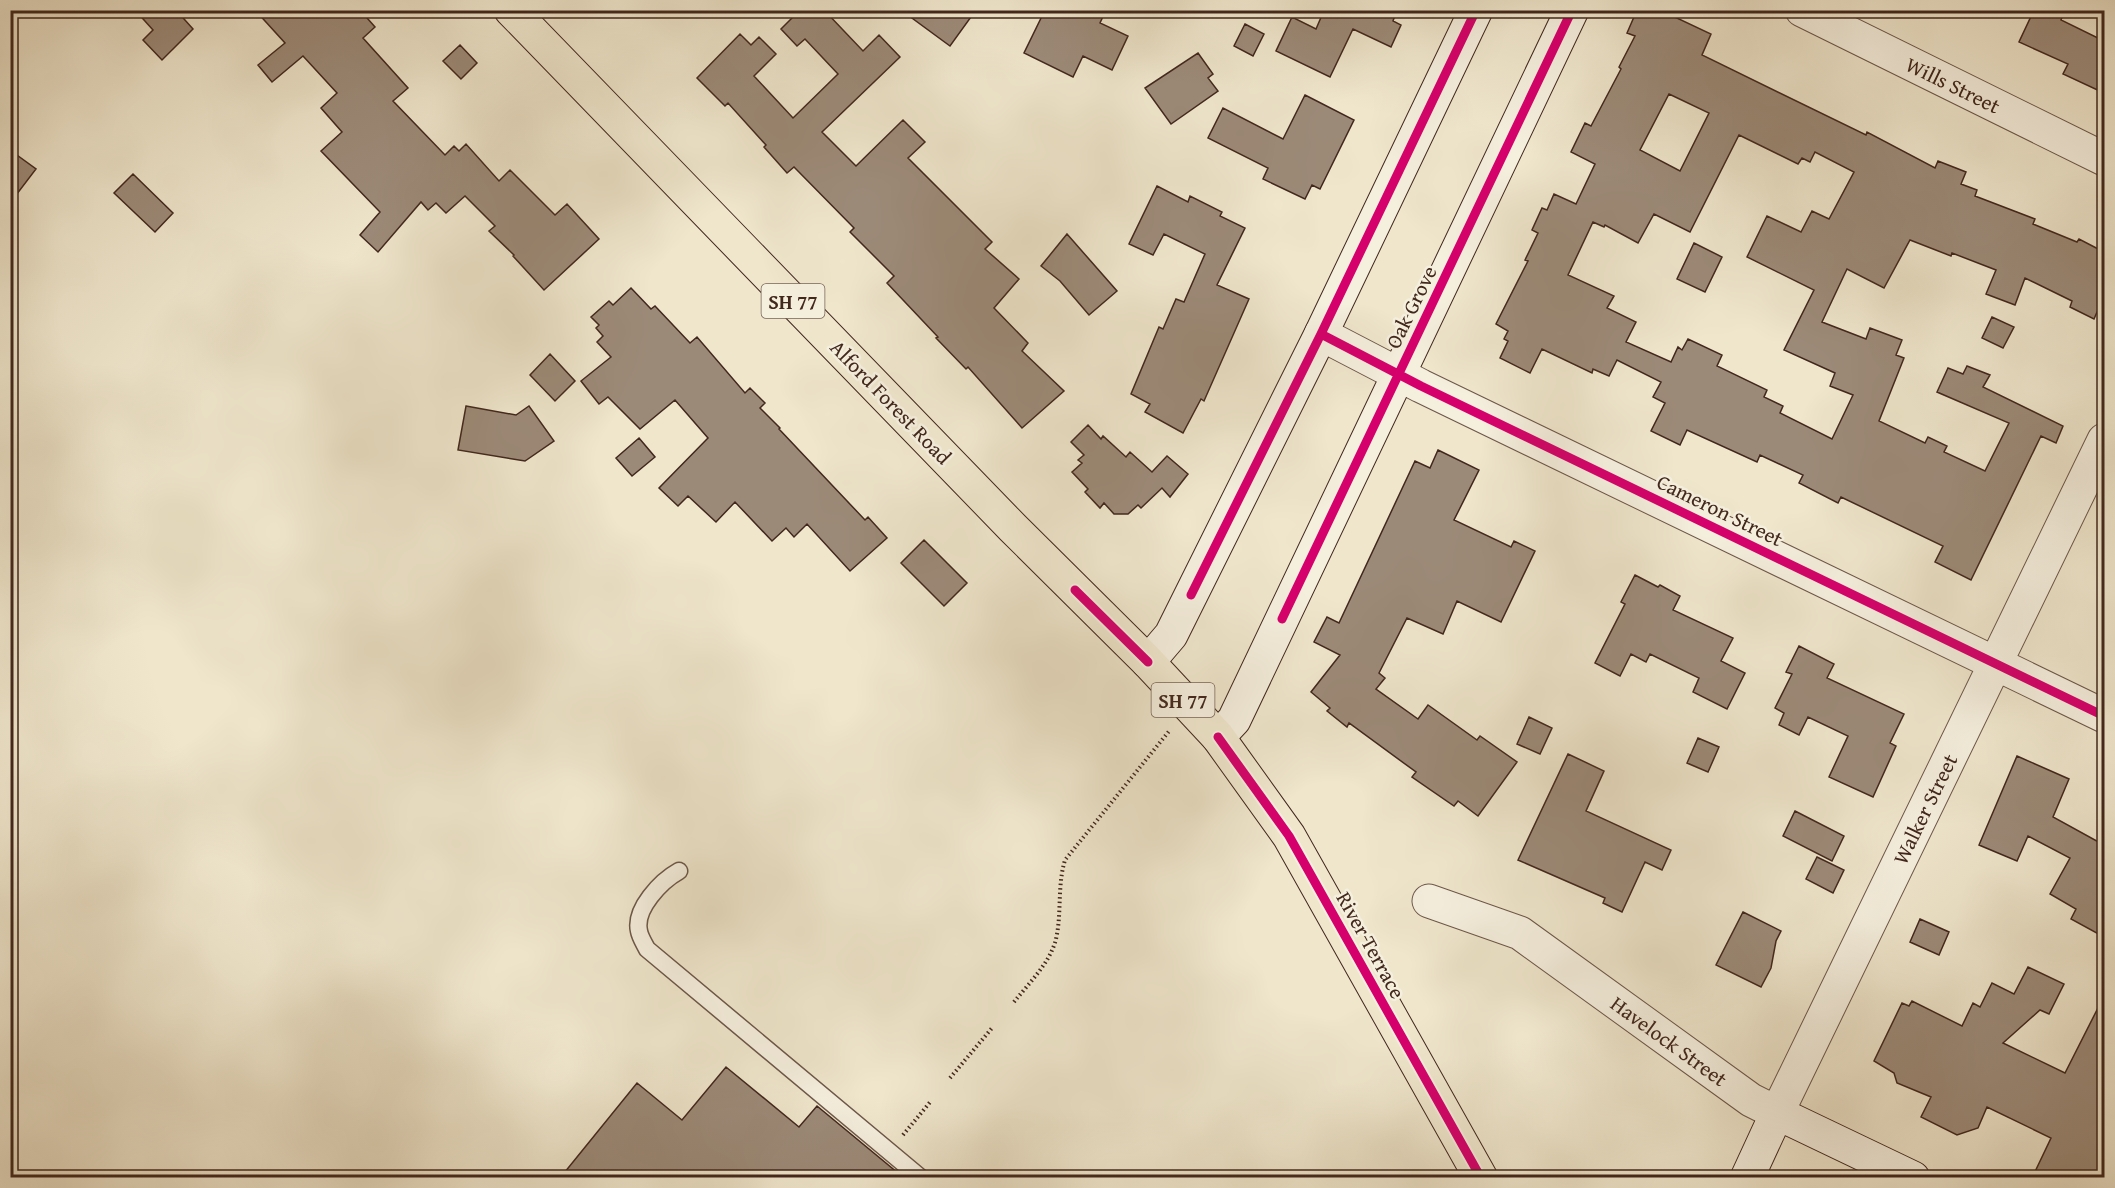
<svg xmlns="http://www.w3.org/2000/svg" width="2115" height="1188" viewBox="0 0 2115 1188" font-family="'Gentium Book Plus',serif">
	<rect width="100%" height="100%" fill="#efe6cc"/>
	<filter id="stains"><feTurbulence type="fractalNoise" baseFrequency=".00333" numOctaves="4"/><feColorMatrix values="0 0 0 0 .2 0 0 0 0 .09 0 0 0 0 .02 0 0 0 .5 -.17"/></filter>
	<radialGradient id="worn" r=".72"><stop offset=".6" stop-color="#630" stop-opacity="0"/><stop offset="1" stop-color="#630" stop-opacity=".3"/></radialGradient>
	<path fill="#9c8a78" stroke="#42271d" stroke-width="1.5" fill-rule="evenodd" d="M 135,10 L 176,10 L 193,29 L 162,60 L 143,40 L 153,30 Z
		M 255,10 L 360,10 L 375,27 L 363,38 L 408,88 L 393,101 L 445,155 L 454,146 L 459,151 L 466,144 L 499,181 L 510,170 L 555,215 L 567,204 L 599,239 L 544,290 L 513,256 L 514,255 L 489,231 L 495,226 L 465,196 L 446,213 L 436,203 L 428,210 L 421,202 L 378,252 L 360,235 L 380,212 L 321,151 L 342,132 L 321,108 L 337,93 L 303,56 L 272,82 L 258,65 L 285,43 Z
		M 800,10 L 824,10 L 863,51 L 879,35 L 900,57 L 822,132 L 856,166 L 903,120 L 925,142 L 908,158 L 992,242 L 985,249 L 1019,279 L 994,308 L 1028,343 L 1022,351 L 1064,391 L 1022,428 L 968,367 L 966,369 L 936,338 L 938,337 L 887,283 L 894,276 L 850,232 L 854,228 L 794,167 L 787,173 L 764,147 L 766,145 L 728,103 L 725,106 L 697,78 L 740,34 L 751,45 L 759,37 L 776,54 L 754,76 L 793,118 L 838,74 L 805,39 L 797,46 L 781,29 Z
		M 901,10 L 976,10 L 950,46 Z
		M 1045,10 L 1106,10 L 1100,23 L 1128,36 L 1112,70 L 1083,56 L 1073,77 L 1024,53 Z
		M 1312,10 L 1397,10 L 1393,21 L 1401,25 L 1391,47 L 1353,29 L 1330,77 L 1276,51 L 1292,17 L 1316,29 L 1322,15 Z
		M 1637,10 L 1660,10 L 1711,34 L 1702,55 L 1866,135 L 1867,132 L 1935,168 L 1938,161 L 1966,172 L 1961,184 L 1977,190 L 1975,196 L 2035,219 L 2033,224 L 2077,242 L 2079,239 L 2104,252 L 2104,296 L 2094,319 L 2070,307 L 2072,301 L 2025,278 L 2015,305 L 1986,294 L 1996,270 L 1952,253 L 1951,256 L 1910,240 L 1884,288 L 1847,269 L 1822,322 L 1866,339 L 1870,328 L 1902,340 L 1896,355 L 1904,358 L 1879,421 L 1925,443 L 1928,437 L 1947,446 L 1944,452 L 1985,471 L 2009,423 L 1937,392 L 1948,368 L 1963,374 L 1967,366 L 1990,375 L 1983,387 L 2063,426 L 2056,443 L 2041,436 L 1971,580 L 1935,562 L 1943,546 L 1841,497 L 1838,503 L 1799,483 L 1803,475 L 1760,455 L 1757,462 L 1687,430 L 1680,445 L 1651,431 L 1665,403 L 1653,397 L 1661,382 L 1617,360 L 1609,376 L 1593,369 L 1592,373 L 1542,349 L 1530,373 L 1500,358 L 1508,341 L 1504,339 L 1508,331 L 1496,324 L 1528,261 L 1525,260 L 1538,233 L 1532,230 L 1542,208 L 1547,210 L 1554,194 L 1576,204 L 1595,164 L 1571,152 L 1585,123 L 1591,126 L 1621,69 L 1619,67 L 1635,36 L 1627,33 ZM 1669,94 L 1709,113 L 1680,171 L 1640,150 ZM 1739,135 L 1798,164 L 1802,158 L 1810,162 L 1815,152 L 1854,172 L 1829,219 L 1812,211 L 1801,232 L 1767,216 L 1747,257 L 1814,290 L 1784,350 L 1835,373 L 1830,386 L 1853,395 L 1832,439 L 1780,413 L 1783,406 L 1764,397 L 1767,390 L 1717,366 L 1722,355 L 1688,339 L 1682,350 L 1678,347 L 1671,362 L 1626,342 L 1636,322 L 1607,308 L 1614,296 L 1568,275 L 1593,222 L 1604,227 L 1605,225 L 1638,243 L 1654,214 L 1690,232 Z
		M 2034,10 L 2065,10 L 2061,20 L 2104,41 L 2104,93 L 2063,74 L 2068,64 L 2019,42 Z
		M 1245,24 L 1264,34 L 1253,56 L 1234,46 Z
		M 460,45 L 477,63 L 461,79 L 443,61 Z
		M 1198,53 L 1213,74 L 1208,78 L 1218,91 L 1171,124 L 1145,88 Z
		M 1305,95 L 1354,120 L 1320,189 L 1312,185 L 1305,199 L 1263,179 L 1268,168 L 1208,138 L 1223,108 L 1283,139 Z
		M 10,150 L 36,169 L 10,203 Z
		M 133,174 L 173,213 L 155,232 L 114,193 Z
		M 1157,186 L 1188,202 L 1190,196 L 1222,212 L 1220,216 L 1245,228 L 1217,285 L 1249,299 L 1204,401 L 1201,399 L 1183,433 L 1145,412 L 1150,404 L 1131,394 L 1159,327 L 1163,329 L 1176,299 L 1184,302 L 1205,254 L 1164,234 L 1153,255 L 1129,244 Z
		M 1067,234 L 1117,291 L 1089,315 L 1060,281 L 1041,266 Z
		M 1694,243 L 1722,257 L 1705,292 L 1677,279 Z
		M 631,288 L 651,309 L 655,306 L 690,343 L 697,337 L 745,393 L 750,388 L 765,403 L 760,408 L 780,428 L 779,429 L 865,520 L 868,517 L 887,538 L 850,571 L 807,524 L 794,537 L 786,528 L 772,541 L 735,502 L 716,522 L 688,496 L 678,506 L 659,488 L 708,438 L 675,400 L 640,429 L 608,397 L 599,404 L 581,381 L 611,357 L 597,342 L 603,336 L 596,328 L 599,325 L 591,317 L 609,301 L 613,305 Z
		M 1992,317 L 2014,327 L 2003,348 L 1982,338 Z
		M 550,354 L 575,381 L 555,401 L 530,375 Z
		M 466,406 L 516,415 L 529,406 L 554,441 L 525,461 L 458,450 Z
		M 1088,425 L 1101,439 L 1103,436 L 1126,457 L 1130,452 L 1152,472 L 1167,456 L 1188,474 L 1170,497 L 1162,488 L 1141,508 L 1138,505 L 1128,514 L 1114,514 L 1104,503 L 1100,508 L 1085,492 L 1088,489 L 1072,472 L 1082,463 L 1078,460 L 1084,455 L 1071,442 Z
		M 639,438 L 655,457 L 632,476 L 616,458 Z
		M 1438,450 L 1479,470 L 1454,520 L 1511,547 L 1514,541 L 1535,551 L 1501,622 L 1457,601 L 1443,634 L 1407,618 L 1379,673 L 1385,678 L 1376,689 L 1418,719 L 1428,705 L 1477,740 L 1480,736 L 1517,762 L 1478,816 L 1458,801 L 1454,806 L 1412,777 L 1416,772 L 1349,723 L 1347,727 L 1327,711 L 1330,708 L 1311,692 L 1340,655 L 1314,642 L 1327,617 L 1339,623 L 1415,461 L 1430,468 Z
		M 924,540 L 967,583 L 944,606 L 901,563 Z
		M 1635,575 L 1658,587 L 1660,585 L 1680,596 L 1673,610 L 1733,638 L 1721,661 L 1745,673 L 1727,709 L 1693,692 L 1699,678 L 1650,654 L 1646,662 L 1631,654 L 1620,676 L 1595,663 L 1625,604 L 1621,602 Z
		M 1799,646 L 1834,664 L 1827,678 L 1904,714 L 1890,743 L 1896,746 L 1873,797 L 1829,777 L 1848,736 L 1808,717 L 1799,735 L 1779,725 L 1784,713 L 1775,708 L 1792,674 L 1786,672 Z
		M 1529,717 L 1552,728 L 1540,754 L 1517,744 Z
		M 1698,738 L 1719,747 L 1708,772 L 1687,763 Z
		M 1568,754 L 1604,771 L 1586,811 L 1671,850 L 1662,870 L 1645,862 L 1622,912 L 1603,903 L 1605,898 L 1518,860 Z
		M 2017,756 L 2069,779 L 2053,817 L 2104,845 L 2104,937 L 2071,919 L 2076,909 L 2050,894 L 2070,858 L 2028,836 L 2017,861 L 1979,845 Z
		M 1795,811 L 1844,836 L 1832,861 L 1783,836 Z
		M 1817,857 L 1844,870 L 1833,893 L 1806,879 Z
		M 1743,912 L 1781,931 L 1776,941 L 1771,968 L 1761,987 L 1716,965 Z
		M 1920,919 L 1949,932 L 1939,955 L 1910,942 Z
		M 2028,967 L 2064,984 L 2049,1014 L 2040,1010 L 2003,1043 L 2065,1073 L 2104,996 L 2104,1178 L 2032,1178 L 2051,1138 L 1987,1107 L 1978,1128 L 1957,1135 L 1921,1117 L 1931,1097 L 1897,1083 L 1894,1073 L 1874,1061 L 1902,1003 L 1909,1006 L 1912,1001 L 1962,1026 L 1973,1003 L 1980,1007 L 1992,983 L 2014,994 Z
		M 726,1067 L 799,1127 L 817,1106 L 904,1178 L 560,1178 L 637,1083 L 682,1120 Z"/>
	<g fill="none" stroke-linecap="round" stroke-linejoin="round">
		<g stroke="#6d5749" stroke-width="19">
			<path id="lane" d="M 679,871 C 661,881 634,909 639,931 C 640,937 644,943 647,949 L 921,1178"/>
		</g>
		<g stroke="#6d5749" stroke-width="35">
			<path id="street" d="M 1802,10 L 2104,159
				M 1321,334 L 1421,386 L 2104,716
				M 1429,901 L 1520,933 L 1751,1100 L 1777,1113 L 2104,440"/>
		</g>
		<g stroke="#42271d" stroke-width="35">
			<path id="secondary" d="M 1148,662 L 1171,635 L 1321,334 L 1476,10
				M 1218,737 L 1234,720 L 1572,10
				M 1747,1178 L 1777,1113 L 1913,1178"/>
		</g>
		<g stroke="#42271d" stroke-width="35">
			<path id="primary" d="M 511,10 L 1013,528 L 1148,662 L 1218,737 L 1289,836 L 1481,1178"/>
		</g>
		<path stroke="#42271d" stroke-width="4" stroke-dasharray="1.5 3" stroke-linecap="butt" d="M 1014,1002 C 1029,983 1050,963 1056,939 C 1062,913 1057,886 1065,860 L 1170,730
			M 950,1078 L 992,1028
			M 903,1135 L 931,1101"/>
		<use href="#lane" stroke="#f5efde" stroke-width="16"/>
		<use href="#street" stroke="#f5efde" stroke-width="33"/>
		<use href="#secondary" stroke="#f5efde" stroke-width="33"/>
		<use href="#primary" stroke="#efe6cc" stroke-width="33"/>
		<g stroke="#f5efde" stroke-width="13">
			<path id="cycleway" d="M 1321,334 L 1421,386 L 2104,716
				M 1075,590 L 1148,662
				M 1191,595 L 1321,334 L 1476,10
				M 1282,619 L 1572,10
				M 1218,737 L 1289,836 L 1481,1178"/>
		</g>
		<use href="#cycleway" stroke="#d6006c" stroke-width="9"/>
	</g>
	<g text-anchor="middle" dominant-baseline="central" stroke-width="5" stroke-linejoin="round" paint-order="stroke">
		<g fill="#f5efde" stroke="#786357" stroke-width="1.5">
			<rect x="761.5" y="284" width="63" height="34" rx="4.5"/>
			<rect x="1151.5" y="683" width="63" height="34" rx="4.5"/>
		</g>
		<g font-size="20" font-weight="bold" fill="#42271d">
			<text x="793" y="301">SH 77</text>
			<text x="1183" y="700">SH 77</text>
		</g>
		<g font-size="21" fill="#42271d" stroke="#f5efde">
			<text transform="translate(1953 85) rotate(26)">Wills Street</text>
			<text transform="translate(1411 307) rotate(-64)">Oak Grove</text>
			<text transform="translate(891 402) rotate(46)">Alford Forest Road</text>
			<text transform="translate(1720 510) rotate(26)">Cameron Street</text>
			<text transform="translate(1925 809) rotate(-64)">Walker Street</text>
			<text transform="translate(1371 945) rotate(61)">River Terrace</text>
			<text transform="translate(1669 1041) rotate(36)">Havelock Street</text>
		</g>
	</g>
	<rect width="2115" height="1188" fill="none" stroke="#efe6cc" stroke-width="36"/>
	<rect x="12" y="12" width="2091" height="1164" fill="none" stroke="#42271d" stroke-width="3"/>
	<rect x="18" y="18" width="2079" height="1152" fill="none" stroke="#42271d" stroke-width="1.5"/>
	<rect width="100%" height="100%" filter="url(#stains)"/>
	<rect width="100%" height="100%" fill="url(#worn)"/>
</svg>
